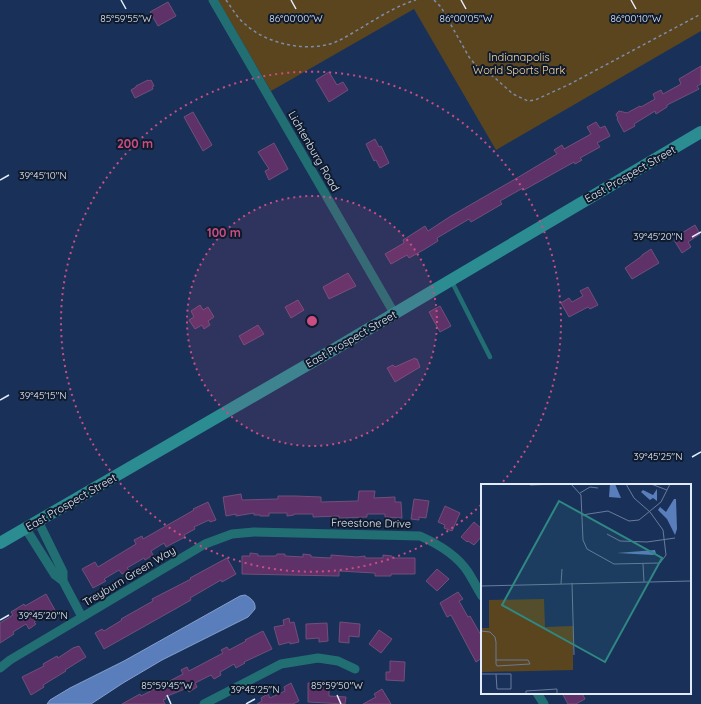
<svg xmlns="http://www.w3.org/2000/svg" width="701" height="704" viewBox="0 0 701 704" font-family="Quicksand,sans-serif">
	<rect width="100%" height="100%" fill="#193159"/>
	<path fill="#5b451e" d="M 218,0 L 701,0 L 701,31 L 496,150 L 414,9 L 271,91 Z"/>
	<path fill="#5a7ebb" stroke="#839fce" d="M 245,595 C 251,598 256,602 255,609 L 248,617 L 162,660 L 123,683 L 91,704 L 47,704 L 50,700 L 70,688 L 124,661 L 240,596 Z"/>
	<path fill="#5e3268" stroke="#714f79" d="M 168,2 L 176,16 L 158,26 L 150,12 Z
		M 701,66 L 701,84 L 697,86 L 699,89 L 667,105 L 667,107 L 656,114 L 655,111 L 634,124 L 635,126 L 624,132 L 617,119 L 618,118 L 616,115 L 617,113 L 619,111 L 627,113 L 640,106 L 641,107 L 655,99 L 653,94 L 661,90 L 663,94 L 681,84 L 679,79 Z
		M 329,72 L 337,85 L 343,82 L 348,90 L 329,102 L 316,80 Z
		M 148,80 L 149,81 L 151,80 L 154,86 L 152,87 L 153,89 L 135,98 L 131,90 L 136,87 L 136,86 Z
		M 193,112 L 212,145 L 203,151 L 184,117 Z
		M 596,122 L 600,128 L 605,126 L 610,136 L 597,143 L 600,147 L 580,158 L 582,160 L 575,164 L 574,162 L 524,190 L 523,188 L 500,201 L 502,204 L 471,222 L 469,219 L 437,238 L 438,241 L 425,249 L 409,258 L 407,255 L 391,264 L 385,254 L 404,243 L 403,240 L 425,226 L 428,231 L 451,216 L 517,178 L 557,154 L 554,150 L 562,145 L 564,149 L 591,134 L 587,127 Z
		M 375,139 L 379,147 L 381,146 L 389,163 L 380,168 L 376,160 L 374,161 L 366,144 Z
		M 274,143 L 288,169 L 269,180 L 265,171 L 269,169 L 258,152 Z
		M 695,225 L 700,234 L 688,242 L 691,247 L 682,253 L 674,240 L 682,233 Z
		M 651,249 L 659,263 L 632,279 L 625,268 L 642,256 L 642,255 Z
		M 348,273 L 356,286 L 329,299 L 323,287 Z
		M 588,287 L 598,305 L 590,309 L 588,307 L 569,317 L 561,303 L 569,298 L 572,302 L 583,296 L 580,291 Z
		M 298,300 L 304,310 L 291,318 L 285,307 Z
		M 200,305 L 203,310 L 208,307 L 214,317 L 208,321 L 210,325 L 204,329 L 202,325 L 195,329 L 189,320 L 194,317 L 191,311 Z
		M 440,306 L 451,326 L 440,332 L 429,312 Z
		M 258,325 L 264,334 L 244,345 L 239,336 Z
		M 415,358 L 415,359 L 417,359 L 420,367 L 395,382 L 387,368 L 393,365 L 395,367 Z
		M 359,491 L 375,491 L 374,498 L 395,497 L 395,502 L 401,502 L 402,518 L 385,517 L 385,514 L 367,514 L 367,517 L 339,518 L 339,516 L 313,517 L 313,514 L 294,514 L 294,515 L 287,516 L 287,513 L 269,513 L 269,516 L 260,516 L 260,515 L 254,515 L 254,513 L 236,516 L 236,514 L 226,516 L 223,497 L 241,494 L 242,500 L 278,499 L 278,496 L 295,496 L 321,497 L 321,502 L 358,501 Z
		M 414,499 L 429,501 L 426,518 L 419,517 L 419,520 L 411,519 Z
		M 208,502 L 216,520 L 210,522 L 209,520 L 194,527 L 195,529 L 184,535 L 185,537 L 166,547 L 164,543 L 151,551 L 153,555 L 145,560 L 144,558 L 127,568 L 129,570 L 122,574 L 119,570 L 104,579 L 106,581 L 93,588 L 82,569 L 95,562 L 98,567 L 136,544 L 134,540 L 142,536 L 143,539 L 194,510 L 193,509 Z
		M 445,506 L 460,513 L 452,531 L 444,528 L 445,525 L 438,522 Z
		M 474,522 L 482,529 L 482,536 L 474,545 L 468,541 L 467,542 L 461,537 Z
		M 250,553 L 258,554 L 258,556 L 276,556 L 277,554 L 285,554 L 285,556 L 303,557 L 303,554 L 311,555 L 311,557 L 331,558 L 331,555 L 357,557 L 365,556 L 365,558 L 383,558 L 383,555 L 392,556 L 392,558 L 415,558 L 415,574 L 391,574 L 391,576 L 375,576 L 375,573 L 339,571 L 339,576 L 242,574 L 242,556 L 250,556 Z
		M 227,558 L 236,574 L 222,582 L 221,580 L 190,598 L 191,600 L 104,649 L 95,633 L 102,629 L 104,631 L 122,620 L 121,619 L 153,601 L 152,599 L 191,579 L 190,578 Z
		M 437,569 L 449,579 L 437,591 L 426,581 Z
		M 458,592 L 463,599 L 459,601 L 468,617 L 470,616 L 482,637 L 482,658 L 476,662 L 451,615 L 447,617 L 440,603 Z
		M 46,594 L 56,612 L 49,616 L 48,614 L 34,622 L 36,624 L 29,629 L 26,624 L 13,632 L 14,634 L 0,643 L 0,623 L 13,615 L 11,612 L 24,604 L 25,606 Z
		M 289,618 L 290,623 L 294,622 L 299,642 L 290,644 L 290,642 L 279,645 L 274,627 L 284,625 L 283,620 Z
		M 340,622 L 360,624 L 359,637 L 349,636 L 349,643 L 339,642 Z
		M 327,623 L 328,641 L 319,642 L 319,638 L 306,639 L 306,624 Z
		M 379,630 L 392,639 L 381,653 L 369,644 Z
		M 263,631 L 272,649 L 244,662 L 245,663 L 236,668 L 234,664 L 220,672 L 221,675 L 214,679 L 211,675 L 195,683 L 197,687 L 189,692 L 187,688 L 165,697 L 166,699 L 163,700 L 165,704 L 122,704 L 140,694 L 141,696 L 183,674 L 181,670 L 187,667 L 189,671 L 223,653 L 221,650 L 227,647 L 229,650 L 246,641 L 245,640 Z
		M 79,646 L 86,657 L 65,670 L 66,671 L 43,685 L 44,687 L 31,695 L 22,677 L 44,666 L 43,664 L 57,656 L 58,658 L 73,648 Z
		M 390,661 L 405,662 L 404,681 L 386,680 L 386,672 L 390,672 Z
		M 320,681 L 329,681 L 329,696 L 346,697 L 345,704 L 308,702 L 308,683 L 319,684 Z
		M 291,683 L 299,701 L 293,704 L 257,704 L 262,701 L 261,698 L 268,694 L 270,698 L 285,691 L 284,687 Z
		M 382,689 L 391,704 L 363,704 L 376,697 L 374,694 Z
		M 562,693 L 582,693 L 585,699 L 576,704 L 568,704 Z"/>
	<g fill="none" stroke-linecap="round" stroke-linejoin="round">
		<path stroke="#7c8ca9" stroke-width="1.5" stroke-dasharray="3 3" stroke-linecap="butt" d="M 226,0 C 232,8 237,18 245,24 C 267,45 313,54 340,40 C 365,27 389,8 416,0
			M 434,0 L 441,7 L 469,57 L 479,69 L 494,77 L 513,94 L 528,101 L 535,100 L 570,84 L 701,14"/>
		<path stroke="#226f73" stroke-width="4.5" d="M 451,280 L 490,357"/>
		<path stroke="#226f73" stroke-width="9" d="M 213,0 L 394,313
			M 38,521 L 63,572 L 63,581
			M 26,529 L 55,575 L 63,581 L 82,617
			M 0,668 L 10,660 L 205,544 L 232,534 L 254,532 L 420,536 C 438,544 457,555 468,572 C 473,580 477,588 482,596
			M 537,693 L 544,704
			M 204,704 L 281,664 L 318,658 L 338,661 L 355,669"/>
		<path stroke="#2b8d92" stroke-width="12" d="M 0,543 L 338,347 L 701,132"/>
	</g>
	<path fill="none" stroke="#e2ebfb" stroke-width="1.5" d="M 121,0 L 126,9M 291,0 L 296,9M 461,0 L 466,9M 631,0 L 636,9M 0,180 L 9,175M 692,237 L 701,232M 0,400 L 9,395M 692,457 L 701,452M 0,620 L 9,615M 167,695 L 171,704M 337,695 L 341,704M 246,704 L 255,699"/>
	<circle cx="312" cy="321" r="125" fill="#ca4d83" fill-opacity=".12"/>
	<g fill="none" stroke="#ca4d83" stroke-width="2" stroke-dasharray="2 4">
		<circle cx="312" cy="321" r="125"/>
		<path d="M481 505A250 250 0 1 1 502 483"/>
	</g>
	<g text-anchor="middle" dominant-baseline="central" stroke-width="4" stroke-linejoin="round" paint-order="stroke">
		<g font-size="11" fill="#fad9a2" stroke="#0f1a2c">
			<text x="519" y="57">Indianapolis<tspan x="519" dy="13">World Sports Park</tspan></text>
		</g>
		<g font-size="11" fill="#e2ebfb" stroke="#0f1a2c">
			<text transform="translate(314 151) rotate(60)">Lichtenburg Road</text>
			<text transform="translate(630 174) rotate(-30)">East Prospect Street</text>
			<text transform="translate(351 339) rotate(-30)">East Prospect Street</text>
			<text transform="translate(71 502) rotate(-30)">East Prospect Street</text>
			<text transform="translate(371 523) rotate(1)">Freestone Drive</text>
			<text transform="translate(129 576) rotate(-31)">Treyburn Green Way</text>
		</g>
	</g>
	<g transform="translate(481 484)">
		<rect width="210" height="210" fill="#193159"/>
		<path d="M 63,115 L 64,143 L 92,142 L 92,186 L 0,188 L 0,144 L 8,144 L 8,116 Z" fill="#5b451e"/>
		<path d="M 129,0 L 134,0 L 140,14 L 128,13 ZM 176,5 L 176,17 L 172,14 L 169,16 L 160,8 L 162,6 L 172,11 ZM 193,15 L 195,15 L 196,45 L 194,51 L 186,35 L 177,26 L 179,23 L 185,28 ZM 174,66 L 175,70 L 172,71 L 136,69 Z" fill="#5a7ebb"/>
		<path fill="none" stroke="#697b9a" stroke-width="1" d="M 90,0 L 100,11 L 102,56 L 106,65 L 133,80 L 179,79 L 185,71 L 182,46 L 169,28 L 153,14 L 145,0M 170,0 L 186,6M 49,1 L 76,0M 99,9 L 109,3 L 117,4M 101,31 L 127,27 L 148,37 L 158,36 L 180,18 L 189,0M 126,50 L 139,57 L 166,58 L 194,54M 162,80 L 163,98M 91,99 L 93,171M 80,100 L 81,85M 0,102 L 210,97M 0,147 L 9,148 L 14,153 L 15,158 L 15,180 L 16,182 L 49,180 L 47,176 L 15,176M 0,190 L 30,190 L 30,205 L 16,205 L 15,190M 45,210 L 45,207 L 76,205 L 76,210"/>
		<path fill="#2f8883" fill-opacity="0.15" stroke="#2f8883" stroke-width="2" d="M 78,17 L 181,74 L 124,178 L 21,121 Z"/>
		<rect width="210" height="210" fill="none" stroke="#e2ebfb" stroke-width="2"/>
	</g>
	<g font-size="10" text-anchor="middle" fill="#e2ebfb" stroke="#0f1a2c" stroke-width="4" stroke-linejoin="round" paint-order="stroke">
		<text x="126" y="22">85°59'55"W</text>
		<text x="296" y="22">86°00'00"W</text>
		<text x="466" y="22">86°00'05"W</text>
		<text x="636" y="22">86°00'10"W</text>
		<text x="43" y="179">39°45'10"N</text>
		<text x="658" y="240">39°45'20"N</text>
		<text x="43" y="399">39°45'15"N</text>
		<text x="658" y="460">39°45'25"N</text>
		<text x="43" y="619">39°45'20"N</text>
		<text x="167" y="689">85°59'45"W</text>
		<text x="337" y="689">85°59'50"W</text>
		<text x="255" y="693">39°45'25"N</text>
	</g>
	<circle cx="312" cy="321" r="6" fill="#ca4d83" stroke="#0f1a2c" stroke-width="2"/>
	<g font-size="12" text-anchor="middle" font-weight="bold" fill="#ca4d83" stroke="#0f1a2c" stroke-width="4" stroke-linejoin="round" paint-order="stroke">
		<text x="135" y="148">200 m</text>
		<text x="224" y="237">100 m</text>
	</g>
</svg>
